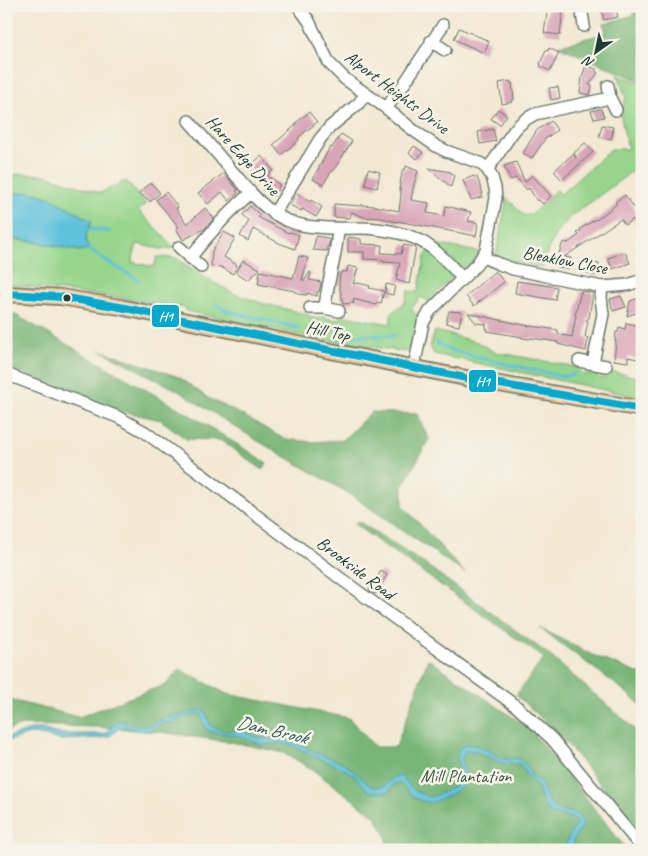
<svg xmlns="http://www.w3.org/2000/svg" width="648" height="856" viewBox="0 0 648 856" font-family="Caveat,sans-serif">
	<rect width="100%" height="100%" fill="#f7f3e8"/>
	<filter id="ink" filterUnits="userSpaceOnUse"><feTurbulence type="fractalNoise" baseFrequency=".02" numOctaves="2"/><feDisplacementMap in="SourceGraphic" scale="10" xChannelSelector="R" yChannelSelector="G"/><feConvolveMatrix kernelMatrix="1 2 1 2 8 2 1 2 1" color-interpolation-filters="sRGB"/></filter>
	<filter id="wash" filterUnits="userSpaceOnUse"><feTurbulence type="fractalNoise" baseFrequency=".0096" numOctaves="4" result="noise"/><feDisplacementMap in="SourceGraphic" scale="20" xChannelSelector="R" yChannelSelector="G"/><feGaussianBlur stdDeviation="1.12" result="paint"/><feColorMatrix in="noise" values="0 0 0 0 0 0 0 0 0 0 0 0 0 0 0 0 0 1.4 0 .05"/><feComposite in="paint" operator="in"/></filter>
	<g filter="url(#wash)">
		<rect width="100%" height="100%" fill="#f2e9d3"/>
		<path fill="#96d58b" stroke="#5a8960" d="M 618,75 L 642,84 L 642,164 L 569,218 L 555,235 L 548,250 L 542,268 L 514,262 L 496,255 L 507,198 L 525,216 L 533,213 L 556,190 L 561,194 L 611,149 L 628,149 L 620,113 L 626,98 Z
			M 19,174 L 46,175 L 100,193 L 126,181 L 146,204 L 138,210 L 175,248 L 160,249 L 137,244 L 132,262 L 154,267 L 157,257 L 176,258 L 207,279 L 235,294 L 261,303 L 306,314 L 315,319 L 324,317 L 334,320 L 344,316 L 391,324 L 391,314 L 405,302 L 408,291 L 418,292 L 425,256 L 429,251 L 451,273 L 452,278 L 429,301 L 420,297 L 411,310 L 419,316 L 413,342 L 406,352 L 312,338 L 186,311 L 186,308 L 135,300 L 13,285 L 6,283 L 6,239 L 31,241 L 80,251 L 86,243 L 86,234 L 92,222 C 64,205 41,188 6,194 L 6,176 Z
			M 435,244 L 479,252 L 469,267 L 464,268 L 460,266 Z
			M 435,331 L 477,342 L 495,352 L 576,367 L 584,375 L 594,373 L 599,378 L 605,378 L 612,372 L 642,378 L 642,398 L 434,354 L 430,346 Z"/>
		<path fill="#78b677" stroke="#4c7a56" d="M 632,6 L 642,6 L 642,82 L 558,46 L 606,33 L 604,24 L 634,15 Z
			M 14,314 L 197,419 L 267,463 L 263,470 L 220,440 L 186,439 L 161,420 L 117,410 L 6,367 L 6,315 Z
			M 100,350 L 179,377 L 208,398 L 244,416 L 284,439 L 313,442 L 343,440 L 371,412 L 417,414 L 429,439 L 403,486 L 403,506 L 465,573 L 345,491 L 258,441 L 175,389 Z
			M 358,521 L 426,565 L 548,654 L 629,724 L 642,737 L 642,835 L 558,733 L 516,695 L 544,658 L 354,524 Z
			M 540,628 L 590,654 L 642,675 L 642,706 L 622,689 Z
			M 428,659 L 527,727 L 561,766 L 627,850 L 388,850 L 386,835 L 375,816 L 313,770 L 285,753 L 237,743 L 160,732 L 98,727 L 21,725 L 9,730 L 6,728 L 6,699 L 79,717 L 145,692 L 166,685 L 179,669 L 227,694 L 349,718 L 375,747 L 396,747 Z"/>
		<path fill="#5ec2dc" stroke="#3e8088" d="M 30,192 L 49,197 L 92,221 C 87,231 83,238 89,249 L 80,251 L 31,241 L 6,239 L 6,194 Z
			M 201,710 L 206,712 L 210,725 L 223,731 L 243,731 L 259,738 L 289,740 L 298,743 L 316,753 L 344,763 L 372,787 L 384,786 L 395,776 L 401,776 L 415,791 L 429,797 C 437,795 459,787 460,777 C 461,767 451,752 464,745 C 470,742 483,748 490,751 C 494,753 498,758 503,759 C 510,760 518,755 524,763 C 528,766 529,772 532,776 C 535,779 539,780 541,783 C 546,791 545,801 553,807 C 564,816 578,806 583,825 C 578,835 571,836 574,850 L 568,850 L 566,842 L 576,824 L 576,821 L 570,817 L 560,816 L 550,813 L 547,810 L 541,800 L 538,787 L 529,779 L 522,767 L 520,764 L 502,763 L 475,751 L 466,751 C 456,762 468,770 465,782 C 462,790 439,800 431,803 C 426,802 419,801 415,798 C 407,793 406,784 395,783 L 389,792 L 369,792 L 355,776 L 338,766 L 320,759 L 292,745 L 279,743 L 262,745 L 239,736 L 212,732 L 207,730 L 203,723 L 202,715 L 198,714 L 183,717 L 172,723 L 161,723 L 154,729 L 147,731 L 143,731 L 125,727 L 119,728 L 110,736 L 102,738 L 60,740 L 42,735 L 30,734 L 11,740 L 6,741 L 6,736 L 9,737 L 34,729 L 41,729 L 58,734 L 102,734 L 108,732 L 111,727 L 118,721 L 124,722 L 137,726 L 153,725 L 157,721 L 183,714 Z"/>
		<g fill="none" stroke-linecap="round" stroke-linejoin="round">
			<path stroke="#5ec2dc" stroke-width="3" d="M 88,229 L 109,231
				M 89,249 L 111,264 L 139,280
				M 216,304 L 227,311 L 299,328
				M 342,333 L 350,335 L 395,336
				M 437,343 L 447,349 L 484,359 L 560,376 L 567,376 L 575,374"/>
		</g>
		<g id="blocks">
			<path fill="#d9a4b8" d="M 548,6 L 563,8 L 560,35 L 544,33 Z
				M 606,6 L 615,6 L 618,17 L 604,20 L 601,7 Z
				M 459,28 L 489,41 L 484,53 L 454,39 Z
				M 549,48 L 559,53 L 550,71 L 540,66 L 541,64 L 540,64 L 546,50 L 548,51 Z
				M 586,65 L 596,69 L 596,72 L 598,73 L 589,85 L 592,86 L 590,95 L 580,93 L 582,77 Z
				M 510,81 L 510,83 L 512,83 L 514,100 L 512,100 L 512,102 L 502,104 L 499,83 Z
				M 558,87 L 560,98 L 551,100 L 549,88 Z
				M 498,109 L 507,115 L 500,125 L 491,119 Z
				M 601,109 L 604,117 L 594,119 L 591,111 Z
				M 309,112 L 317,122 L 298,138 L 299,140 L 281,155 L 273,145 L 297,124 L 296,123 Z
				M 551,121 L 557,130 L 545,139 L 532,158 L 523,153 L 537,130 Z
				M 602,125 L 613,127 L 612,131 L 613,132 L 611,139 L 599,137 Z
				M 493,129 L 496,141 L 480,144 L 478,132 Z
				M 341,134 L 352,141 L 334,170 L 332,170 L 323,185 L 313,179 L 330,147 L 332,148 Z
				M 585,143 L 593,152 L 562,180 L 554,171 L 573,154 L 576,158 L 574,153 Z
				M 414,146 L 423,152 L 417,159 L 409,153 Z
				M 261,156 L 273,170 L 267,176 L 280,185 L 274,196 L 262,189 L 265,185 L 248,166 L 250,164 L 251,165 Z
				M 516,162 L 525,182 L 532,175 L 551,196 L 543,204 L 539,200 L 537,201 L 529,188 L 527,190 L 516,178 L 511,180 L 504,166 Z
				M 406,166 L 418,171 L 414,184 L 411,200 L 429,203 L 427,213 L 444,216 L 446,206 L 471,212 L 468,221 L 478,223 L 476,236 L 397,221 L 397,222 L 381,218 L 364,217 L 351,212 L 350,218 L 334,217 L 334,204 L 361,206 L 361,205 L 375,206 L 399,211 L 401,194 L 401,189 L 399,190 L 401,178 L 403,169 L 405,170 Z
				M 428,168 L 451,172 L 451,174 L 454,175 L 451,187 Z
				M 368,169 L 380,172 L 377,188 L 365,185 Z
				M 224,173 L 238,190 L 236,191 L 238,193 L 229,201 L 222,192 L 208,204 L 198,193 Z
				M 474,176 L 475,178 L 477,177 L 483,194 L 482,194 L 482,197 L 471,200 L 463,180 Z
				M 151,183 L 160,193 L 150,202 L 147,198 L 146,199 L 139,193 Z
				M 166,192 L 178,207 L 176,209 L 187,224 L 205,208 L 214,218 L 204,229 L 183,240 L 176,228 L 179,227 L 156,200 Z
				M 296,193 L 310,202 L 311,200 L 322,207 L 316,217 L 302,209 L 301,211 L 290,205 Z
				M 625,195 L 642,219 L 642,240 L 640,240 L 633,219 L 625,225 L 621,219 L 564,257 L 571,258 L 569,269 L 558,267 L 558,265 L 555,265 L 563,242 L 568,243 L 579,235 L 577,233 L 581,231 L 580,229 L 596,219 L 597,220 L 600,217 L 617,204 L 615,202 Z
				M 250,206 L 260,215 L 258,217 L 286,232 L 290,233 L 290,232 L 299,235 L 295,249 L 279,243 L 253,229 L 248,241 L 240,236 L 249,221 L 242,215 Z
				M 224,232 L 235,238 L 224,257 L 237,265 L 233,274 L 221,267 L 211,266 L 212,251 Z
				M 316,236 L 327,238 L 327,239 L 330,240 L 328,247 L 327,247 L 327,251 L 313,250 Z
				M 348,237 L 361,239 L 361,244 L 382,245 L 381,253 L 401,254 L 403,245 L 416,247 L 409,284 L 396,280 L 400,263 L 383,262 L 383,260 L 364,259 L 364,252 L 348,252 Z
				M 625,252 L 630,263 L 612,269 L 608,258 Z
				M 299,256 L 308,258 L 302,280 L 305,280 L 310,272 L 311,273 L 309,280 L 321,282 L 319,292 L 317,292 L 317,296 L 307,293 L 307,295 L 298,294 L 298,292 L 294,292 L 295,291 L 258,284 L 260,271 L 293,278 Z
				M 243,260 L 260,269 L 248,280 L 236,272 Z
				M 589,262 L 599,264 L 597,275 L 587,273 Z
				M 348,266 L 358,268 L 353,284 L 358,283 L 370,286 L 369,288 L 384,291 L 381,304 L 377,303 L 376,305 L 353,299 L 354,303 L 343,304 L 339,284 L 340,273 L 342,273 L 342,271 L 347,272 Z
				M 495,271 L 504,282 L 474,306 L 466,296 Z
				M 517,281 L 557,287 L 555,300 L 515,293 Z
				M 386,284 L 395,286 L 393,295 L 385,293 Z
				M 581,291 L 593,293 L 589,318 L 586,320 L 588,321 L 585,337 L 588,338 L 586,351 L 558,344 L 558,342 L 531,338 L 530,339 L 522,338 L 522,337 L 487,331 L 488,329 L 486,329 L 486,324 L 476,323 L 468,313 L 524,325 L 558,330 L 558,334 L 572,337 L 576,315 L 575,315 Z
				M 621,296 L 626,307 L 613,311 L 610,299 Z
				M 639,298 L 642,306 L 642,311 L 627,316 L 630,301 Z
				M 449,311 L 462,312 L 459,326 L 446,323 Z
				M 626,323 L 642,326 L 642,360 L 628,357 L 628,362 L 614,360 L 616,341 L 615,341 L 616,332 L 618,332 L 619,327 L 625,329 Z
				M 381,571 L 387,575 L 375,594 L 369,590 Z"/>
		</g>
	</g>
	<g filter="url(#ink)">
		<use href="#blocks" fill-opacity="0" stroke="#69796c" stroke-width="1"/>
		<g fill="none" stroke-linecap="round" stroke-linejoin="round">
			<g stroke="#69796c" stroke-width="14">
				<path id="minor" d="M 298,6 L 309,21 L 329,63 L 345,79 L 386,108 L 413,130 L 436,146 L 446,151 L 480,163 L 487,169 L 492,177 L 495,188 L 496,198 L 486,250 L 477,264 L 430,311 L 423,323 L 414,367
					M 581,6 L 584,26
					M 431,41 L 445,50
					M 608,86 L 610,98 L 616,110
					M 386,108 L 400,90 L 443,25
					M 189,121 C 203,137 217,153 231,170 C 249,190 261,208 286,220 C 301,227 315,227 331,228 C 346,229 361,227 376,229 C 420,234 434,246 462,278
					M 487,169 C 499,156 506,139 518,126 C 523,121 529,117 535,114 L 610,98
					M 274,214 L 320,139 L 330,127 L 358,104 L 366,94
					M 179,247 L 201,267
					M 483,257 L 499,264 L 513,269 L 602,287 L 628,285 L 642,280
					M 190,258 C 209,234 228,212 251,193
					M 310,308 L 325,308 L 339,311
					M 325,308 C 327,281 337,256 338,229
					M 579,361 L 606,366
					M 593,363 L 603,314 L 601,297 L 602,287
					M 6,374 L 118,417 L 145,432 L 356,590 L 516,706 L 552,739 L 642,848"/>
			</g>
			<g stroke="#69796c" stroke-width="18">
				<path id="major" d="M 6,294 L 61,297 L 120,307 L 336,352 L 471,379 L 642,409"/>
			</g>
			<use href="#minor" stroke="#fff" stroke-width="11"/>
			<use href="#major" stroke="#f6be87" stroke-width="15"/>
			<g stroke="#f7f3e8" stroke-width="11">
				<path id="bus-1" d="M 6,294 L 61,297 L 120,307 L 471,379 L 642,409"/>
			</g>
			<use href="#bus-1" stroke="#00a9ce" stroke-width="8"/>
		</g>
	</g>
	<circle fill="#1f3d34" stroke="#f7f3e8" stroke-width="2" cx="67" cy="298" r="4.5"/>
	<g text-anchor="middle" dominant-baseline="central" stroke-width="5" stroke-linejoin="round" paint-order="stroke">
		<g font-size="18" fill="#1f3d34" stroke="#f7f3e8">
			<text transform="translate(397 92) rotate(37)">Alport Heights Drive</text>
			<text transform="translate(243 155) rotate(48)">Hare Edge Drive</text>
			<text transform="translate(565 260) rotate(11)">Bleaklow Close</text>
			<text transform="translate(328 331) rotate(12)">Hill Top</text>
			<text transform="translate(356 568) rotate(37)">Brookside Road</text>
		</g>
		<g font-size="18" fill="#375b45" stroke="#f7f3e8">
			<text x="466" y="776">Mill Plantation</text>
		</g>
		<g font-size="19" font-style="italic" fill="#2f5e5e" stroke="#f7f3e8">
			<text transform="translate(272 730) rotate(13)">Dam Brook</text>
		</g>
	</g>
	<g stroke="#f7f3e8" stroke-width="2">
		<rect x="151" y="304" width="29" height="24" rx="5" fill="#00a9ce"/>
		<rect x="468" y="369" width="29" height="24" rx="5" fill="#00a9ce"/>
	</g>
	<g font-size="14" text-anchor="middle" font-weight="bold" fill="#fff">
		<text x="166" y="321">H1</text>
		<text x="483" y="386">H1</text>
	</g>
	<rect width="648" height="856" fill="none" stroke="#f7f3e8" stroke-width="25"/>
	<g transform="translate(596 52) rotate(213)" stroke="#f7f3e8" stroke-width="4" paint-order="stroke">
	<path d="M0-4L9 19L0 12L-9 19Z" fill="#1f3d34"/>
	<text y="-8" font-size="14" font-weight="bold" text-anchor="middle" fill="#1f3d34">N</text>
	</g>
</svg>
